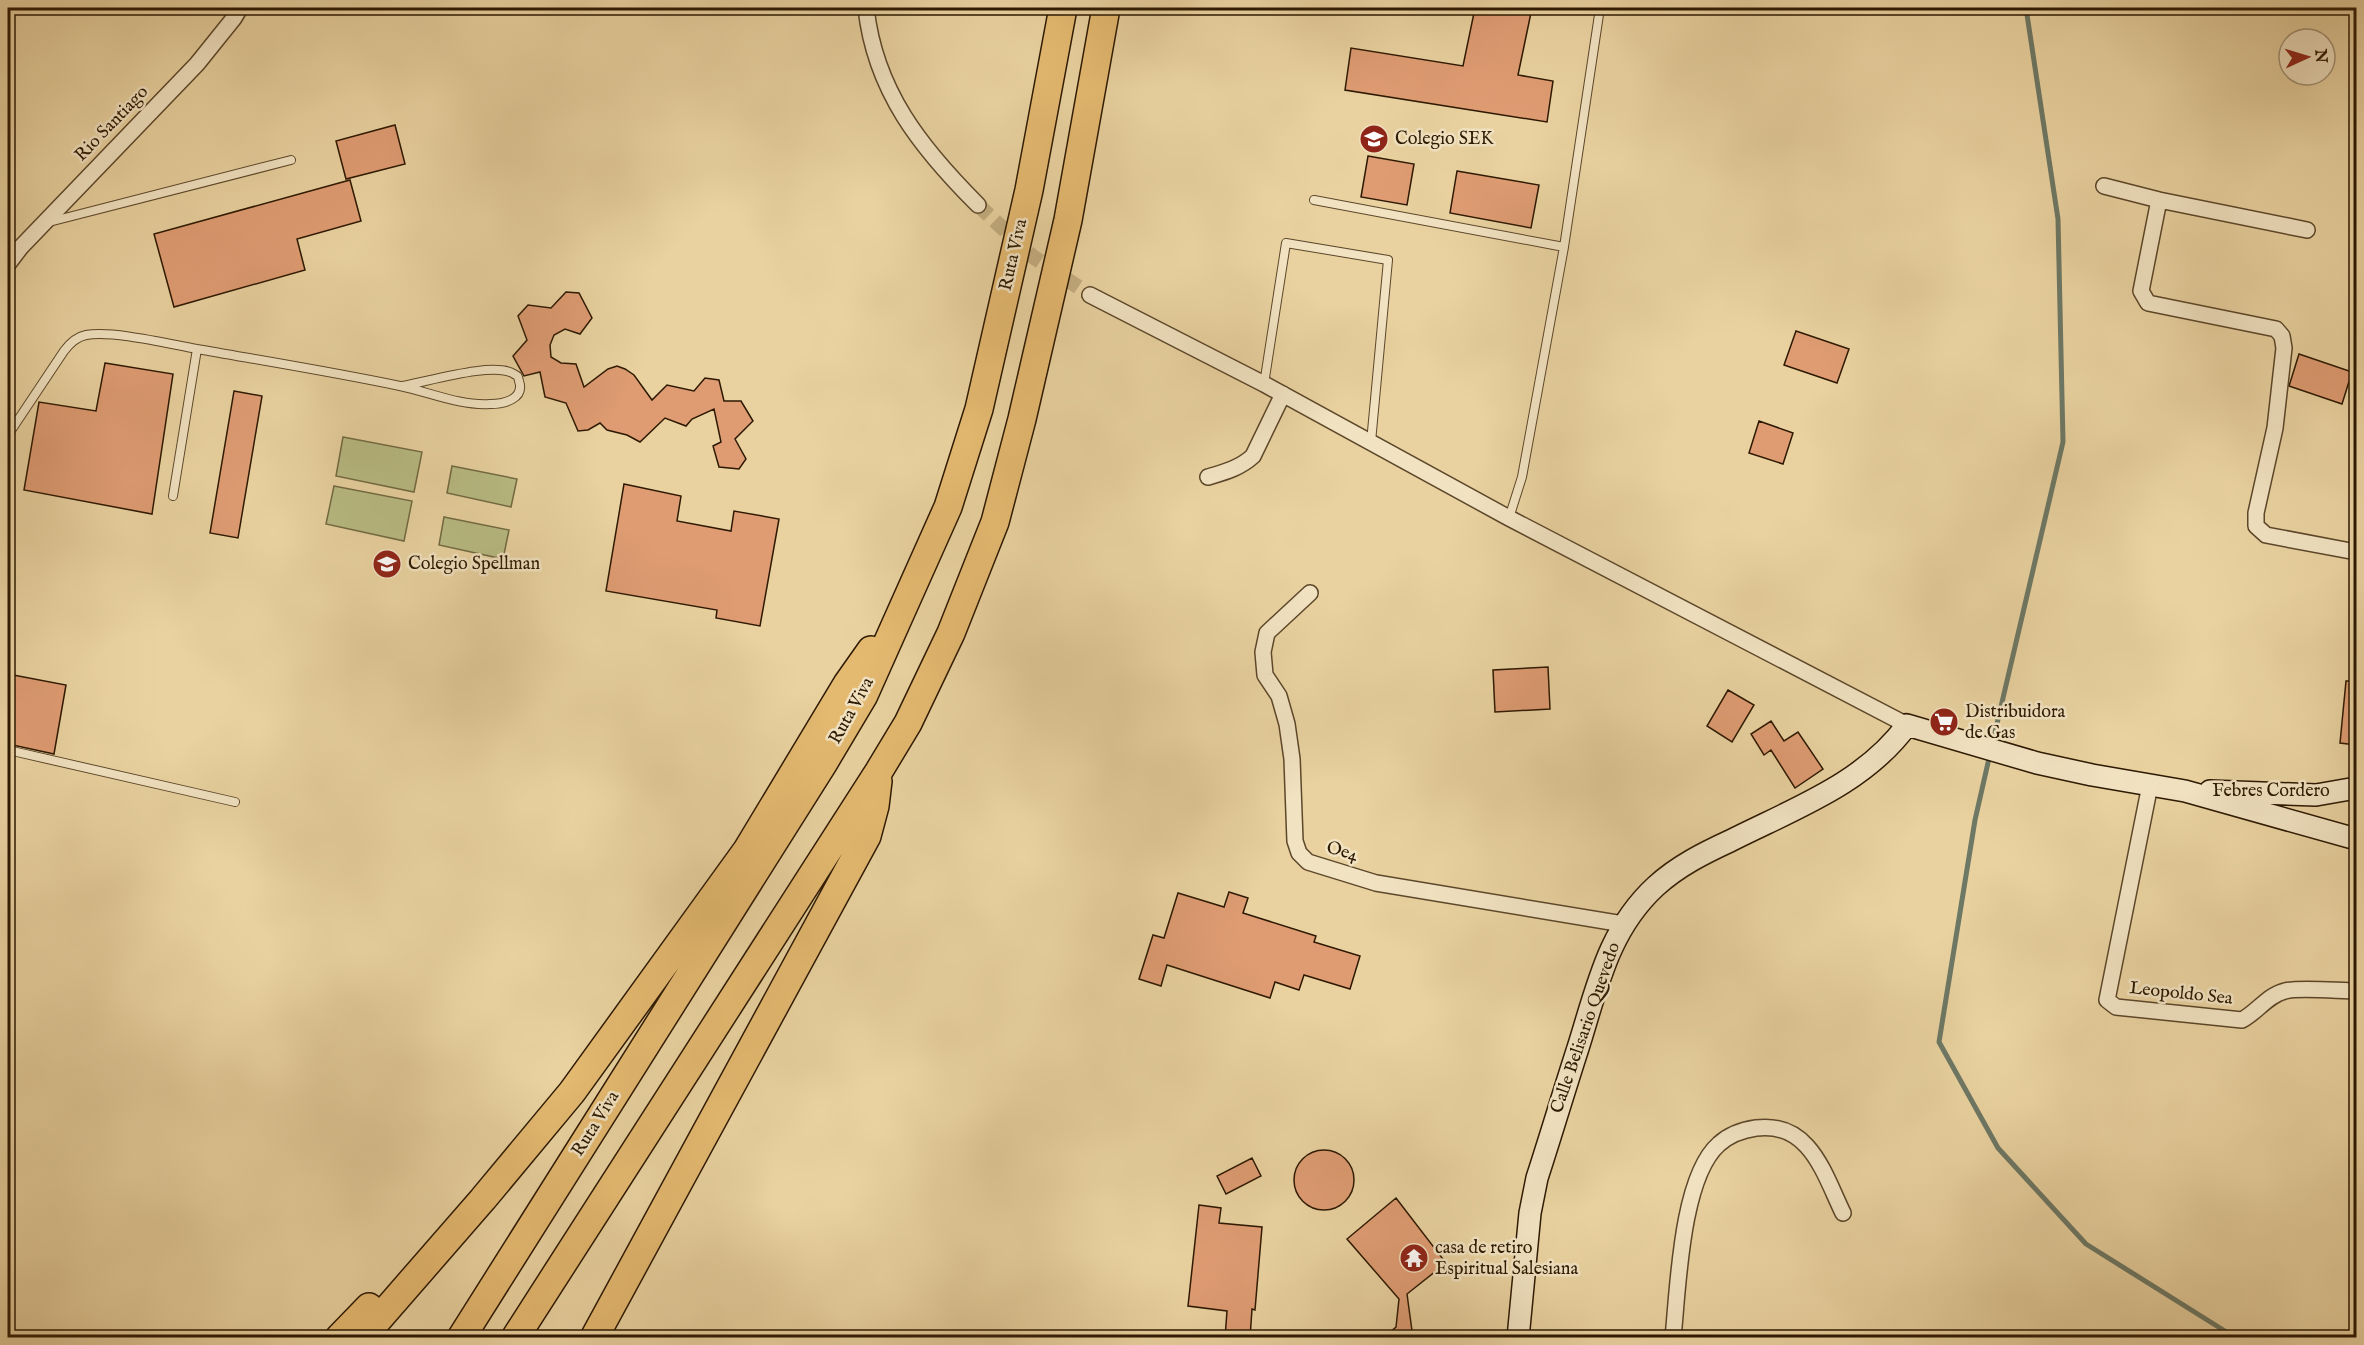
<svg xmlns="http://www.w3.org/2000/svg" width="2364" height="1345" viewBox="0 0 2364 1345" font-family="'IM FELL English',serif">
	<rect width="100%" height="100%" fill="#e9d2a0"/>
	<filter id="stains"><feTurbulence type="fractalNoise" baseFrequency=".00333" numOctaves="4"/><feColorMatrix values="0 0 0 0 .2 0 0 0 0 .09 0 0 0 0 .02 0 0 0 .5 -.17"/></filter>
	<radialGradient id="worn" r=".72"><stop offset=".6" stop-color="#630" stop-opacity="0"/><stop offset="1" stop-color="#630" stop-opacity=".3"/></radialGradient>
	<path fill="#b8bb83" stroke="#726a42" stroke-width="1.5" d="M 343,437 L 422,452 L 414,492 L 336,476 Z
		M 452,466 L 517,479 L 511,507 L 447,493 Z
		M 334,486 L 412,501 L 404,541 L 326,524 Z
		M 444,517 L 509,530 L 503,559 L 439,545 Z"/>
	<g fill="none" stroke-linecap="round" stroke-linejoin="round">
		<path stroke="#6d7865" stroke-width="5" d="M 1992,745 L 2063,442 L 2058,219 L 2026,8
			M 1990,754 L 1975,820 L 1939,1042 L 1998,1148 L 2086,1244 L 2236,1338"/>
	</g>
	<path fill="#df9c73" stroke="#2d1902" stroke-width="1.5" d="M 1475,8 L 1532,8 L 1518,75 L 1553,81 L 1547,122 L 1345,90 L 1351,48 L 1463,66 Z
		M 395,125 L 405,164 L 346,179 L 336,141 Z
		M 1368,156 L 1414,164 L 1407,205 L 1361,197 Z
		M 1457,171 L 1539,185 L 1531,228 L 1450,213 Z
		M 350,180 L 361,221 L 297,239 L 305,270 L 174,307 L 154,234 Z
		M 566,292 L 579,293 L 592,318 L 580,334 L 565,329 L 554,335 L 550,345 L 551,357 L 561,363 L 576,364 L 584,387 L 608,369 L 617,366 L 625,369 L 634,375 L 652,400 L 667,385 L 694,391 L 705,378 L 719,380 L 724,401 L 741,401 L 753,421 L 735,439 L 746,459 L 739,469 L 719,467 L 713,446 L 721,442 L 714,409 L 692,419 L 686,426 L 665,418 L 640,442 L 627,435 L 607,430 L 600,423 L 588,430 L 578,431 L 566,403 L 545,397 L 540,372 L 524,376 L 513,356 L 527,340 L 518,316 L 528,305 L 551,308 Z
		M 1796,331 L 1849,349 L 1837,383 L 1784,365 Z
		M 2299,354 L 2352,372 L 2342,404 L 2289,386 Z
		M 105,363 L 173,374 L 152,514 L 24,490 L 39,402 L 96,411 Z
		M 234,391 L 262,396 L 238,538 L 210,533 Z
		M 1759,421 L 1793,433 L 1783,464 L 1749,453 Z
		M 624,484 L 681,496 L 677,521 L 731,531 L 734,511 L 779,519 L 760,626 L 716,618 L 717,610 L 606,591 Z
		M 1548,667 L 1550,709 L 1495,712 L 1493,670 Z
		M 8,674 L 66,685 L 54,754 L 8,744 Z
		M 2346,681 L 2356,681 L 2356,745 L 2340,743 Z
		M 1728,690 L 1754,705 L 1732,742 L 1707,726 Z
		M 1771,721 L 1784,741 L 1798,732 L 1823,769 L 1795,788 L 1771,750 L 1764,755 L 1751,734 Z
		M 1229,892 L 1248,898 L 1243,913 L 1316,936 L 1314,942 L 1360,956 L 1350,989 L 1304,975 L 1299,990 L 1275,982 L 1270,998 L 1167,965 L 1161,986 L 1139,979 L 1153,935 L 1164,938 L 1178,893 L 1224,907 Z
		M1294 1180a30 30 0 1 1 60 0a30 30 0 1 1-60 0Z
		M 1252,1158 L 1261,1176 L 1226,1194 L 1217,1176 Z
		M 1396,1198 L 1446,1263 L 1407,1294 L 1413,1338 L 1383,1338 L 1396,1327 L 1399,1299 L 1347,1239 Z
		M 1199,1205 L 1221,1208 L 1219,1223 L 1262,1227 L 1255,1310 L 1252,1309 L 1250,1338 L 1225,1338 L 1227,1311 L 1188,1306 Z"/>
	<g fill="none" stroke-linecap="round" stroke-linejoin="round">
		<path stroke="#c3ad80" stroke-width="15" stroke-dasharray="15 8" stroke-linecap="butt" d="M 978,205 L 1032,256 L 1090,295"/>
		<g stroke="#5c472a" stroke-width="10">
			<path id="lane" d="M 1314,200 L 1564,247
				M 49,222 L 291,160
				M 197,349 C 265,361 333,372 400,386 C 429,392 460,406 490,404 C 504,404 525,399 519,381 C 518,376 518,376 514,374 C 494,361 427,382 402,386
				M 1264,384 L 1286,243 L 1388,260 L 1371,442
				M 8,435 L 64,351 C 70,343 76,337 86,335 C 112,330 169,344 197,349 L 173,496
				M 1509,518 L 1522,477 L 1564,247 L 1600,8
				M 8,750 L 235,802"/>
		</g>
		<g stroke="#5c472a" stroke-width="18">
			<path id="street" d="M 866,8 C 875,91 921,148 978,205
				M 2104,186 L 2159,200 L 2307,230
				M 2159,200 L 2141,291 L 2148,303 L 2276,329 L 2282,336 L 2284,348 L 2275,428 L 2256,513 L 2256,526 L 2266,535 L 2356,552
				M 8,264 L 21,247 L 197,64 L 234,18 L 240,8
				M 1090,295 L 1264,384 L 1509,518 L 1907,725
				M 1208,477 C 1225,472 1240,468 1253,456 L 1283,394
				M 1310,593 L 1267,633 L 1263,652 L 1265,675 L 1279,696 L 1287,724 L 1292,759 L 1295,841 L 1299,853 L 1308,862 L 1376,883 L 1623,924
				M 2150,785 L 2107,1000 L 2116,1007 L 2242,1020 C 2257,1012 2268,995 2285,991 C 2298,987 2340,991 2356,991
				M 1673,1338 C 1678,1289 1681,1177 1719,1144 C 1730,1134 1742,1130 1756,1128 C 1810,1121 1824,1174 1843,1213"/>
		</g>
		<g stroke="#2d1902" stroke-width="24">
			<path id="secondary" d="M 2210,791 L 2316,795 L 2356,788
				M 1518,1338 L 1530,1213 L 1537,1178 C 1551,1135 1564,1091 1578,1048 C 1597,988 1608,930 1656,886 C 1678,866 1704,853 1730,841 C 1793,809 1864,784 1907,725 L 2037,763 L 2092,775 L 2185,791 L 2356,839"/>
		</g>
		<g stroke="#2d1902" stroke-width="30">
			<path id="highway" d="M 339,1338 L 369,1307
				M 362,1338 L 483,1199 L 572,1092 L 747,850 L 847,684 L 871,650
				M 461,1338 L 823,764 L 864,695 L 948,507 L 979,409 L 1029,190 L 1063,8
				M 515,1338 L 879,771 L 908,723 L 951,633 L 995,522 L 1022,419 L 1068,220 L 1106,8
				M 594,1338 L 867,836 L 875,806 L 878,781"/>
		</g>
		<use href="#lane" stroke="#f1e2c1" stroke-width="8"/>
		<use href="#street" stroke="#f1e2c1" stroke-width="15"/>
		<use href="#secondary" stroke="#f1e2c1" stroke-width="21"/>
		<use href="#highway" stroke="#e4b970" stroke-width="27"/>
	</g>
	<defs>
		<g id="school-disc" transform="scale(1.5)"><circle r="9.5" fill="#8f2418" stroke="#f1e2c1"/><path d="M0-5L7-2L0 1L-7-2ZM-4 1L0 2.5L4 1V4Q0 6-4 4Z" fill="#fff"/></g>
		<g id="supermarket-disc" transform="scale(1.5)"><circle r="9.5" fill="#8f2418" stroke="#f1e2c1"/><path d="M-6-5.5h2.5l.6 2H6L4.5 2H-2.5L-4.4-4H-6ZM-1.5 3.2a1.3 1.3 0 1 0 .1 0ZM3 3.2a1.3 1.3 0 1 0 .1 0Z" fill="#fff"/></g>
		<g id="temple-disc" transform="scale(1.5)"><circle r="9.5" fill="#8f2418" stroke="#f1e2c1"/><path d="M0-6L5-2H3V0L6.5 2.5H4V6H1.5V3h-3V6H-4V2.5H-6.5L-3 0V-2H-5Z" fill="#fff"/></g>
	</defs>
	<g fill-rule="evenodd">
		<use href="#school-disc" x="1374" y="139"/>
		<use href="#school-disc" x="387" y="564"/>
		<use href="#supermarket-disc" x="1944" y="722"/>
		<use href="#temple-disc" x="1414" y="1258"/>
	</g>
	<g text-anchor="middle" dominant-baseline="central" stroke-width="5" stroke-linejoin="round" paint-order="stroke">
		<g font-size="18" fill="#2d1902" stroke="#f1e2c1">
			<text transform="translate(112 124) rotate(-46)">Rio Santiago</text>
			<text transform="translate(1014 255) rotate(-77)">Ruta Viva</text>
			<text transform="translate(852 711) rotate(-61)">Ruta Viva</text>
			<text x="2271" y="791">Febres Cordero</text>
			<text transform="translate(1342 852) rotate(17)">Oe4</text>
			<text transform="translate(2181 994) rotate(6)">Leopoldo Sea</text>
			<text transform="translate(1586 1028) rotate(-71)">Calle Belisario Quevedo</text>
			<text transform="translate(596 1124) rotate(-58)">Ruta Viva</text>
		</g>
		<g font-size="18" fill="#2d1902" stroke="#f1e2c1" text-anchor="start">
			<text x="1395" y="139">Colegio SEK</text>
			<text x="408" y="564">Colegio Spellman</text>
			<text x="1965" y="712">Distribuidora<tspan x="1965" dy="21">de Gas</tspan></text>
			<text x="1435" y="1248">casa de retiro<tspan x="1435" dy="21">Espiritual Salesiana</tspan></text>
		</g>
	</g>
	<rect width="2364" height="1345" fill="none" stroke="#e9d2a0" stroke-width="30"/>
	<rect x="9" y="9" width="2346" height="1327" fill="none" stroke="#2d1902" stroke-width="3"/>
	<rect x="15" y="15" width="2334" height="1315" fill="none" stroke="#2d1902" stroke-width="1.5"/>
	<g transform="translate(2307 57) rotate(86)"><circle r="28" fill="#f1e2c1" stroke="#a39275" stroke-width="1.5"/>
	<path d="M0-4.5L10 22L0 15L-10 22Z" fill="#8f2418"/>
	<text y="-9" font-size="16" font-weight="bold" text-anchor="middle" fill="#2d1902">N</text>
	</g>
	<rect width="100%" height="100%" filter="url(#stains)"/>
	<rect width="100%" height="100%" fill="url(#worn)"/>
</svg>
